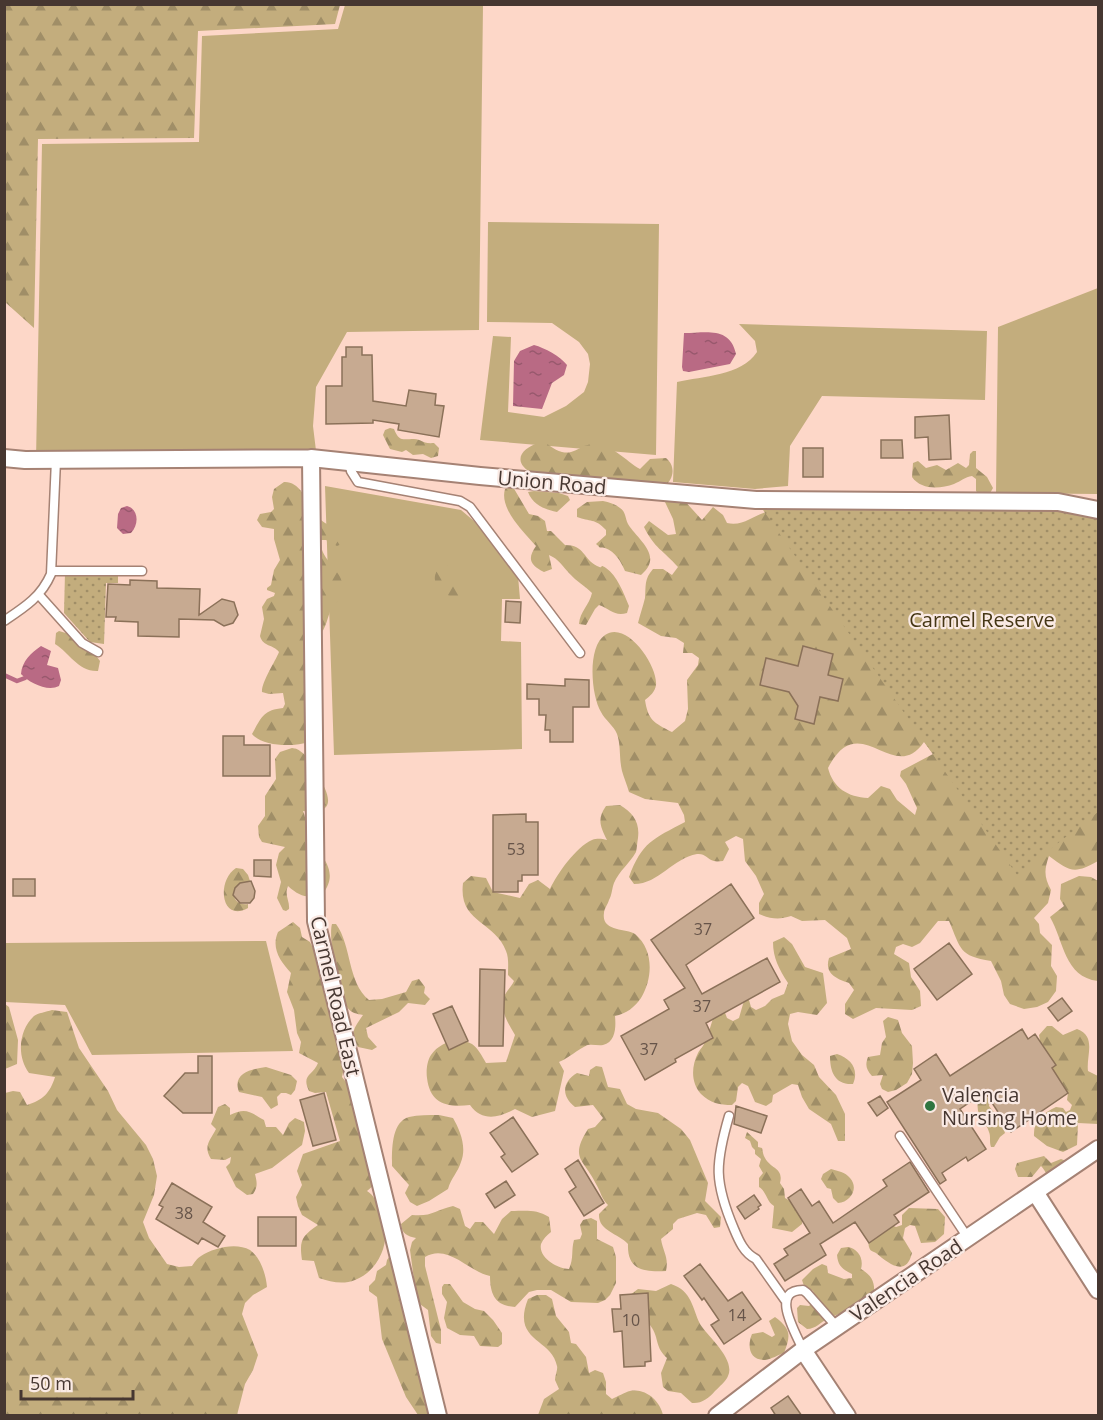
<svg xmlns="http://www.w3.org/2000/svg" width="1103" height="1420" viewBox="0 0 1103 1420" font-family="'Open Sans',sans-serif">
	<defs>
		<pattern id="forest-firs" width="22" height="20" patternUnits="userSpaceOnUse" patternTransform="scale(1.5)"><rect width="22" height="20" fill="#c3ad7d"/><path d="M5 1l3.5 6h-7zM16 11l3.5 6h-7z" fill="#a08e67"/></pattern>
		<pattern id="park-dots" width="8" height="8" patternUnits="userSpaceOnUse" patternTransform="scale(1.5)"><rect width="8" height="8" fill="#c3ad7d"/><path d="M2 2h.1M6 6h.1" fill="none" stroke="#a08e67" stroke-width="1.8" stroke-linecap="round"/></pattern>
		<pattern id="water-ripples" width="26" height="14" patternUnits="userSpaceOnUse" patternTransform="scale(1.5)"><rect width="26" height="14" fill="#b96a84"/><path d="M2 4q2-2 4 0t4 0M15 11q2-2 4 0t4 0" fill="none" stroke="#98586d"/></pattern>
	</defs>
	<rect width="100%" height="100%" fill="#fdd7c8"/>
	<path fill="#c3ad7d" d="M 345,5 L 483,5 L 479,330 L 347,332 L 316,387 L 313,426 L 317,459 L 36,460 L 42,144 L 199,142 L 202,36 L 338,29 Z
		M 488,222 L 659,224 L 656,455 L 480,440 L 493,336 L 511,337 L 508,412 L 544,417 L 566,406 L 584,392 L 588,382 L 590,364 L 588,354 L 579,342 L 552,323 L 487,322 Z
		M 1098,288 L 1098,494 L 996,493 L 998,327 Z
		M 739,324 L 987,331 L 985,400 L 822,396 L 790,446 L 788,486 L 755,489 L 673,482 L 677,382 C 703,376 741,376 757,352 L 755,341 Z
		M 325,486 L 461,510 L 474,521 L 518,576 L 520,599 L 502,599 L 501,641 L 521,642 L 522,749 L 334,755 Z
		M 266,941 L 293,1051 L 92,1055 L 65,1005 L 5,1002 L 5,943 Z"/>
	<path fill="url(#forest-firs)" fill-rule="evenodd" d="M 5,4 L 340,4 L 340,5 L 335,24 L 198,31 L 194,138 L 38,139 L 34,328 L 5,302 Z
		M 390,428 L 394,429 C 399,442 403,439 414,439 C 422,439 421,444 434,443 L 439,448 L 438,456 L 431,458 L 423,454 L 413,455 L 406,450 L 402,452 L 390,449 L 383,435 L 385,430 Z
		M 541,442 C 549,443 553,450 562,452 C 571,454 576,450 584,446 C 606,437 623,459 640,469 L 650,459 L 666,458 C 676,466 674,479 664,487 L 534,474 C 511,463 520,448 541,442 Z
		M 973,451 L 976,451 L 976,468 L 987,477 L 993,488 L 989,495 L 980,496 L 976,491 L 976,479 L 972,476 C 965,477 961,481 954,484 C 940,489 921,490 912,477 L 913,463 L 918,461 L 926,468 L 937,465 L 946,470 L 958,463 L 966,468 L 969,465 L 970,454 Z
		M 284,482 C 301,481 308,504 317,516 C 325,526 342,529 344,543 L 337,546 L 326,540 L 321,540 C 318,562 351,573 341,596 C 340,600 335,603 332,607 C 327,617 327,628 318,637 L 309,742 C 294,747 263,747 252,734 C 261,718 263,710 283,708 L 285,704 L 283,693 L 269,694 L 262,692 C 261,683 275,662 279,652 C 273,644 263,647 260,636 L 264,619 L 262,607 L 267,599 L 274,596 L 275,593 L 267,590 L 267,588 L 271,585 L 274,570 L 280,560 L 274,539 L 274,529 L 262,527 L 257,520 L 260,514 L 271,512 L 274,509 L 272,497 L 274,489 Z
		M 513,487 L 529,514 L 538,516 L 545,521 L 547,531 L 551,531 L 565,545 C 585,545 583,559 597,566 C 605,570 598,563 606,568 C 617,575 624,594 629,606 L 627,613 C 615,617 610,609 599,605 L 595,609 L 586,625 L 579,624 C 580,611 589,606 592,593 C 585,586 576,581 570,574 C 562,566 559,559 549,555 L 552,569 L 544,572 C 530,565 527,559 536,546 C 524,532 499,509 505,489 Z
		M 534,491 L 559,493 L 568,496 L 570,500 L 557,512 C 544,509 533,505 528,492 Z
		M 672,497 L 682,498 L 702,520 L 713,507 L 723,515 L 727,523 C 746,527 755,512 773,511 L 1098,525 L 1098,861 C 1074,875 1069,871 1049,856 C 1044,870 1044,877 1051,890 L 1048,903 L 1034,918 L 1039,924 L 1040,933 L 1052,945 L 1051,966 L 1057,976 L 1056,991 L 1048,1002 L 1037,1007 L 1024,1009 L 1010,1004 L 1004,995 L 1001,981 L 991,961 C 959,956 961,949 949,921 L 938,921 L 920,943 L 912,947 L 903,944 L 896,947 L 894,954 L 909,963 L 911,977 L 920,991 L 921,1006 L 912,1010 L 876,1008 L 853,1019 L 845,1014 L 845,1004 L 854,990 L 849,983 C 837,979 824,974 829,958 L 851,949 L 847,938 L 825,920 L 802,921 L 791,916 C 779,920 771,919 759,914 L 759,903 L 764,894 L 756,876 L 745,861 L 743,839 L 736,836 L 725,842 L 729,849 L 723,861 C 720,861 717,862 714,861 C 707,859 705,853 697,854 C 673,858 659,884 634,884 L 629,877 C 642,842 653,839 685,822 L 684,815 L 678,803 L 645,799 L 629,792 C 627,785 624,778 622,771 C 619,759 621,745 617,734 C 614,726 605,720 601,712 C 591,695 587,647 605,635 C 627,620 658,666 656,685 C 655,692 650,696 645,700 C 648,720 654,723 672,732 L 685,721 L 688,709 L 687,680 L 698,665 L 699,658 L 692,653 L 683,653 L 684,643 L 676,638 L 661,636 L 638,623 C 640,615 643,606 645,598 C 646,586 644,579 653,569 L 663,569 L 672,575 L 678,567 C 664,551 654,548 644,527 L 649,521 L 668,535 L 676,534 L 673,519 L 665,502 ZM 924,742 L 933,754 L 901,771 L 900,776 L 906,784 L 917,808 L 915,815 L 897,800 L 890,789 L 881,786 L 868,798 C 848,797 833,788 828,768 C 860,706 893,787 924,742 Z
		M 603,501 C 609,502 615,504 620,508 C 626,512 625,518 628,524 C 638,540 664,556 641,575 L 625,571 C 621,562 616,552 605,548 C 597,546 603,550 596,544 L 606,535 L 606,530 C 595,518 590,522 577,517 L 577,509 L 587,502 Z
		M 446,564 L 455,572 L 464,589 L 463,595 L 457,598 C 451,597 443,594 439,589 C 431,580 435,567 446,564 Z
		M 59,631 L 69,634 L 80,647 L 97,657 L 100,661 L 98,671 C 78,672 70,653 55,644 L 56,633 Z
		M 292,748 C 296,749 296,748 300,751 C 308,756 312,766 317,774 C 330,795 338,815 303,811 C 306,817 305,823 307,830 C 313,852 344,867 322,895 C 307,898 300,897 288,886 C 284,895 290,901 289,909 L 286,911 L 283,910 L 277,898 L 281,882 L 276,865 L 279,853 L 285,847 L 262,842 L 259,837 L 258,826 L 265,816 L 265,796 L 276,779 L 275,759 L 280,752 Z
		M 620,805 C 633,813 640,822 638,838 C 637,843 637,848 636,852 C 630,863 619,871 614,883 C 612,888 612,895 609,900 C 608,904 604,909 604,913 C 601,932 626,928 635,934 C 654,950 653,978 641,998 C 635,1007 626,1014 615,1016 C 616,1026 616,1042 603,1045 C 598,1046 593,1044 588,1045 C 583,1046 567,1059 559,1062 L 564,1071 L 555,1111 L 532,1117 L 515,1109 C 499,1118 482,1122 470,1105 C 446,1108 430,1103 427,1078 C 426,1071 427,1061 431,1055 C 439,1043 458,1036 472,1044 C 478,1048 482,1056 486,1063 L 506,1062 L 515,1035 C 508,1023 497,1007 506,993 C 508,989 512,986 514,981 L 508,975 C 508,967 509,958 506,951 C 495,921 458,923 463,883 L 471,876 L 486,878 L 493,892 L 520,898 L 529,884 L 538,880 L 550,889 C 557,874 576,847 592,840 C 598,838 602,839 607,840 C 600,826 597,819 606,806 Z
		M 236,868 L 243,869 L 248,875 L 251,884 L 240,883 C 229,891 233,906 248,904 L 248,908 C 221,923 216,881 236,868 Z
		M 1079,876 L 1091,877 L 1098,881 L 1098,981 C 1064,977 1064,941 1050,917 L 1064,906 L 1060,899 L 1061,884 Z
		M 293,922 L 300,928 L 302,937 L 310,942 L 316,954 L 345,1063 L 342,1077 C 353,1089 356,1106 356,1123 L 362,1128 L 374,1185 L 367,1191 C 374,1195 376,1202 380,1209 C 393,1234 383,1269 355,1280 C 343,1285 331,1282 319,1278 L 314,1261 L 302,1260 C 299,1240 302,1236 318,1225 L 302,1215 L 298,1206 L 296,1197 L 302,1185 L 297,1171 L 303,1154 L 340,1141 L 326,1092 L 315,1093 L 309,1091 C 301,1074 313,1076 318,1063 L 299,1053 L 301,1042 L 297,1033 L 294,1010 L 287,992 L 291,973 C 280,961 271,948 278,932 Z
		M 332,924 L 336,924 C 352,946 347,982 369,1000 L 382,999 L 406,992 L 412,981 L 419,979 L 425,987 L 424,993 L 430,999 L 425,1005 L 408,1003 L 399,1012 L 366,1028 L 368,1037 L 377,1047 L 372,1050 L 358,1047 C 349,1032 355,1027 363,1015 C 357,1014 351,1013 347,1007 C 338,997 328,937 332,924 Z
		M 784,937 L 792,944 L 805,967 L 823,973 L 827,1003 L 817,1015 L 798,1012 L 790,1014 L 788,1024 L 792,1041 L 802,1055 L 814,1065 L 819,1077 L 836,1095 L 845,1114 L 845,1141 L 838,1141 L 831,1124 L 809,1109 L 802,1097 L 798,1085 L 792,1084 L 773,1095 L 772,1102 L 766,1106 L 755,1102 L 748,1086 L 742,1083 L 738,1087 L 736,1101 L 732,1105 C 720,1105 710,1103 701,1094 C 691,1083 691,1067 698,1053 C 700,1049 704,1046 705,1041 C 710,1031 712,1020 716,1009 L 724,1010 L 727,1018 L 733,1021 L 739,1018 L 745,997 L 749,1000 L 751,1007 L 756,1010 L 765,1006 L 772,999 L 784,994 L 788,983 C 779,969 773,958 773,942 Z
		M 5,1004 L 9,1007 L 18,1040 L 17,1064 L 5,1069 Z
		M 52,1010 L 67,1012 L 79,1048 L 108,1091 L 117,1110 L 146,1145 L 153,1159 L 157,1176 L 154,1195 L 143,1222 L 149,1238 L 167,1264 L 179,1267 L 192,1266 C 194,1263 197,1258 201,1256 C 213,1248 236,1242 250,1250 C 261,1258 266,1275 267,1287 L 253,1295 L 245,1303 L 242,1314 L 258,1355 L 253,1370 L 245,1384 L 237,1415 L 5,1415 L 5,1093 L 13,1091 L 20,1092 L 27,1105 C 43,1100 50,1093 55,1077 L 29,1073 C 17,1057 18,1031 34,1016 C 38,1013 46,1012 52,1010 Z
		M 888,1017 L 898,1020 L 902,1033 L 912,1046 L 913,1063 L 912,1074 L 907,1083 L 896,1090 L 888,1092 L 882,1089 L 880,1084 L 883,1075 L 872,1076 C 866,1069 865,1065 868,1057 L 880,1055 L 882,1043 L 886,1037 L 883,1021 Z
		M 1047,1026 L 1052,1026 L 1063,1035 L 1077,1029 C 1097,1036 1086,1056 1088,1071 L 1098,1076 L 1098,1124 L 1078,1123 L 1077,1145 L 1063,1152 L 1047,1146 L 1034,1136 C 1033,1121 1043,1113 1056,1107 L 1063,1108 L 1066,1112 L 1070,1110 L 1072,1105 L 1067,1100 L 1068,1093 L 1052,1068 L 1055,1065 L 1040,1041 L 1039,1035 Z
		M 837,1054 C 852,1059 859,1070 853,1084 C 835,1085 830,1072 830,1056 Z
		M 596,1066 L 602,1067 L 608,1087 L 620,1089 L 627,1104 L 636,1109 L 658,1113 L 681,1129 L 690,1140 L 708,1183 L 705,1201 L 721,1217 L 720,1227 L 714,1228 L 706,1215 L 697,1213 L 678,1219 L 673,1224 L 673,1229 L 661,1239 C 663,1252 669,1257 666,1271 C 644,1272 627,1270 628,1244 C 618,1233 598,1231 599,1214 L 608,1205 C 601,1198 601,1192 596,1184 C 584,1159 569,1159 588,1129 L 595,1127 L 603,1118 L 593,1105 L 575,1107 C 561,1096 562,1082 577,1073 L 589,1076 L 590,1070 Z
		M 266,1067 L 291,1075 L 297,1081 L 295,1090 L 291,1095 L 286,1093 L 281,1093 L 277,1097 L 278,1105 L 271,1109 L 262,1097 L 239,1092 C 232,1073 251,1069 266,1067 Z
		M 984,1096 L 990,1099 L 989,1106 L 1001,1121 L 1005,1133 L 1000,1137 L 994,1147 L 991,1147 C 989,1141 991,1137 989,1132 C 987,1122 975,1117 978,1101 Z
		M 225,1104 L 230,1108 L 230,1115 C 246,1107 250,1112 264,1120 L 266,1127 L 276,1127 L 283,1135 L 289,1123 L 295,1118 L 304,1122 L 305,1131 L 302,1145 L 272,1168 L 255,1174 C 257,1182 258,1187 253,1194 L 247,1195 L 236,1187 L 226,1167 L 230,1163 L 231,1157 L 225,1160 L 211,1159 C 203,1146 210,1141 216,1129 L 211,1124 L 218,1107 Z
		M 439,1115 L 453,1118 C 460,1130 467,1147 461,1162 C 458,1172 451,1178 448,1189 L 429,1201 L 417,1206 L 410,1202 L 405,1193 L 409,1185 L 392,1166 C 392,1151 391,1122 409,1117 C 418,1115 429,1115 439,1115 Z
		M 747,1132 L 758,1142 L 758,1147 L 762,1148 C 763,1152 763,1155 765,1158 C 771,1169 784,1168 780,1183 L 784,1189 L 785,1198 L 792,1202 L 803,1215 L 802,1224 L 792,1232 L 772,1228 L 774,1206 C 766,1201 767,1192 759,1187 L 759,1178 L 763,1173 L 759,1166 L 761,1159 L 755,1154 L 755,1150 L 752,1147 L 750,1141 L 745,1138 Z
		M 1044,1156 L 1051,1163 L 1061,1159 L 1066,1161 L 1070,1178 L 1062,1185 C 1045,1181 1050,1176 1041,1166 L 1032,1177 L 1018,1177 L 1015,1169 L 1017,1163 Z
		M 831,1169 C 838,1171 845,1172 850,1178 C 859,1188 851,1202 838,1203 L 833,1198 L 831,1189 L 827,1188 L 821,1179 L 823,1174 Z
		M 453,1206 L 460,1209 L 465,1226 L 470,1229 L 475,1222 L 483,1222 L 494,1234 L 502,1219 L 511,1211 C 526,1211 536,1209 549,1217 L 551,1232 C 547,1235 543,1239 541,1244 C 538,1258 558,1269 569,1269 C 574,1258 571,1250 574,1240 L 580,1239 L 582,1234 L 580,1225 L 583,1220 L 591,1218 L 597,1221 L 597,1239 L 613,1247 L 616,1257 L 616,1283 L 610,1295 L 605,1300 L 598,1303 L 571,1302 L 551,1290 L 537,1290 L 529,1292 L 515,1307 C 495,1306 490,1294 490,1276 C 469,1272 448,1243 425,1257 L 425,1266 L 441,1330 L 441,1344 L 436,1343 L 431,1336 L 428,1310 L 417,1302 L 410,1250 L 412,1242 L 416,1238 C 407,1236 402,1234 401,1224 L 412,1215 C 432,1217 435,1210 453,1206 Z
		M 909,1208 L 938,1209 L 945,1217 L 944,1234 L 935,1242 L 921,1243 L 915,1226 L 910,1225 L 905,1228 L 903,1238 L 912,1253 C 906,1278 888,1263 876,1253 C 872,1251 870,1251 869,1247 C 868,1244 869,1241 870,1238 L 891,1225 L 896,1227 L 902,1225 L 902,1215 Z
		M 848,1247 C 858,1249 864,1258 861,1269 C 871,1275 875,1281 874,1293 C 859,1305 845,1311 828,1319 C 820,1322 816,1329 807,1329 L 798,1322 L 797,1308 L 800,1305 L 809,1306 L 816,1300 L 813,1291 L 804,1286 L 802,1280 L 813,1269 L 822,1264 L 827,1266 L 828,1273 L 844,1279 L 852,1278 L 852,1274 C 842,1269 838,1266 837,1255 L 841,1248 Z
		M 392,1253 L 444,1415 L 418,1415 L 406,1397 L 382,1339 L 377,1297 L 369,1291 L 369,1286 L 375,1280 L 377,1271 L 386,1265 L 387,1260 Z
		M 444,1284 L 450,1284 L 463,1302 L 475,1309 L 484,1311 L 493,1320 L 502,1333 L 502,1344 L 498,1347 L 480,1346 L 474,1336 L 460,1335 L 447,1328 L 444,1318 L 447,1302 L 442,1294 L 442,1287 Z
		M 671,1284 C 692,1291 692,1307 700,1324 C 707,1336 736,1359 728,1376 C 726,1381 719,1387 715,1391 C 709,1398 701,1404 692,1403 L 681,1393 L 668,1391 L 663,1387 L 661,1373 L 667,1358 C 655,1347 659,1339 652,1328 C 645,1317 637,1306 630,1295 L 638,1289 L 656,1291 Z
		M 537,1295 L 546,1295 L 552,1299 L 556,1316 L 569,1332 L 571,1343 L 576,1344 L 586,1357 L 589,1373 L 595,1370 L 603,1373 L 606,1382 L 606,1394 L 612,1399 C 617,1397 625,1392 630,1391 C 646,1388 660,1401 663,1415 L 538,1415 L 544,1399 L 559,1389 L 555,1380 C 555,1375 558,1370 557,1366 C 552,1338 511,1342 528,1299 Z
		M 775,1317 C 791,1329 791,1335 784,1353 C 778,1355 772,1359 765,1360 C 749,1360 747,1346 752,1334 L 763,1332 L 772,1337 L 775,1335 L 769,1321 Z"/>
	<path fill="url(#park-dots)" d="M 756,500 L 1098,510 L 1098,812 L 1017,875 Z
		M 65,573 L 118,575 L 118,583 L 106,583 L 104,644 L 90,642 L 64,613 Z"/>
	<path fill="url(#water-ripples)" d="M 684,333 C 706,333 730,326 736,354 L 730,364 L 689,372 L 683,371 L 682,367 Z
		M 534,345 C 545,348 560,356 567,365 L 564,375 L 552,383 L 542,409 L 513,406 L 514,361 L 520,351 Z
		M 127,506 C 139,509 139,525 131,533 L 123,534 L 117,528 L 118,514 L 121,508 Z
		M 41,646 L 51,651 L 47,665 L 58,668 L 61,680 L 59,686 C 48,692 29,683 21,674 C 22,661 31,653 41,646 Z"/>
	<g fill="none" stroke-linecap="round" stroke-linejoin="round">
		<path stroke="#b96a84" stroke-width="4.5" d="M 4,675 L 17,681 L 25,678"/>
	</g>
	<path fill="#c7aa91" stroke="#8b7159" stroke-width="1.5" d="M 346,347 L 362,347 L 362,355 L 372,355 L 373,401 L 406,406 L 409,390 L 436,394 L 435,405 L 444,406 L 439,437 L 398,430 L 399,424 L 373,420 L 373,423 L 326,424 L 326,386 L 342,386 L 342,357 L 346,357 Z
		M 949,415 L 951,459 L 929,460 L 928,437 L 915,438 L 915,417 Z
		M 881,440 L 902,440 L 903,458 L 881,458 Z
		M 803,448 L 823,448 L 823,477 L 803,477 Z
		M 130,580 L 157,581 L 157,588 L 200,589 L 199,615 L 222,599 L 234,602 L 238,615 L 233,623 L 224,626 L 214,620 L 179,619 L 179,637 L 138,636 L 138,622 L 115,621 L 116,617 L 106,617 L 108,584 L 130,585 Z
		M 506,601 L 521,602 L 520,623 L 505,622 Z
		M 803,646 L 833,654 L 828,675 L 843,679 L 838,701 L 820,697 L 814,724 L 795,719 L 798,706 L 789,692 L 760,685 L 766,658 L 798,666 Z
		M 565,679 L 589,680 L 589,707 L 573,707 L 573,742 L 550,742 L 550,730 L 545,730 L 546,715 L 539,715 L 539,699 L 527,699 L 527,684 L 565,686 Z
		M 223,736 L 244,736 L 244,745 L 270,745 L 270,776 L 223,776 Z
		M 526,814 L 526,822 L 538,822 L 538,875 L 522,875 L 522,881 L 518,881 L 518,892 L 493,892 L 493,815 Z
		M 254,860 L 271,860 L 271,877 L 254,876 Z
		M 13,879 L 35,879 L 35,896 L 13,896 Z
		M 251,881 L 255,891 L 254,898 L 250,903 L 240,903 L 233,895 L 235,888 L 240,883 Z
		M 731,884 L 754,918 L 686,965 L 702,994 L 767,958 L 780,982 L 706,1023 L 713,1038 L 675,1059 L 676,1062 L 645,1080 L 621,1036 L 669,1009 L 664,1000 L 685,988 L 651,940 Z
		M 949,943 L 972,974 L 937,1000 L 914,969 Z
		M 480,969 L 505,970 L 503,1046 L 479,1046 Z
		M 1062,998 L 1072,1011 L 1058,1021 L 1048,1008 Z
		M 452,1006 L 468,1041 L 449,1050 L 433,1014 Z
		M 1022,1029 L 1028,1039 L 1035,1034 L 1056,1065 L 1052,1068 L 1068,1093 L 1011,1132 L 985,1092 L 960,1109 L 986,1149 L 968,1161 L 966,1157 L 942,1173 L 946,1180 L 940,1184 L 887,1102 L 921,1080 L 914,1069 L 936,1054 L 950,1076 Z
		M 198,1056 L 212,1056 L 212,1113 L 183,1113 L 164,1096 L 185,1073 L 198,1073 Z
		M 324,1093 L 336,1140 L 313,1146 L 300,1100 Z
		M 880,1096 L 888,1108 L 877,1116 L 868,1103 Z
		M 736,1106 L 767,1116 L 761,1133 L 734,1124 Z
		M 513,1117 L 538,1154 L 512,1172 L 501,1157 L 505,1154 L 490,1133 Z
		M 578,1160 L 604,1203 L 584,1216 L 569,1192 L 576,1187 L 565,1169 Z
		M 910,1162 L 929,1192 L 894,1215 L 899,1222 L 869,1243 L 855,1222 L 820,1244 L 826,1255 L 785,1281 L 774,1264 L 788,1255 L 784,1249 L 810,1233 L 788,1198 L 801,1189 L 812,1206 L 819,1201 L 833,1223 L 887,1186 L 883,1180 Z
		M 506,1181 L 515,1195 L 495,1208 L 486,1194 Z
		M 172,1183 L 212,1207 L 203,1222 L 225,1236 L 218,1247 L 202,1238 L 198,1244 L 156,1219 L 163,1207 L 159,1205 Z
		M 754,1195 L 761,1205 L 758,1207 L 759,1209 L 745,1219 L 737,1207 Z
		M 258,1217 L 296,1217 L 296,1246 L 258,1246 Z
		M 700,1264 L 728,1301 L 742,1292 L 761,1319 L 724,1344 L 711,1325 L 719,1320 L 704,1298 L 702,1300 L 684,1276 Z
		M 648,1293 L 651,1361 L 645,1362 L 645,1366 L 624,1367 L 622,1331 L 614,1332 L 612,1309 L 621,1309 L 620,1295 Z
		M 788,1396 L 802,1416 L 776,1416 L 771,1408 Z"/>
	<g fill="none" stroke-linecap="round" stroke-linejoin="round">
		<g stroke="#a58274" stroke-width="11">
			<path id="service" d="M 349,462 L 351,471 L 358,482 L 460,501 L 470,507 L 580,653
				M 52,571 L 142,571
				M 39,595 L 82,643 L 98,652
				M 4,621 C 25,607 41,597 51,574 L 56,460
				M 729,1116 C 715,1164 714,1182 734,1229 C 739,1241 744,1253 756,1259 L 785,1300
				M 900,1136 L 968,1238
				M 803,1350 C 796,1333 769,1290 803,1290 L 807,1293 L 837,1327"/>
		</g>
		<g stroke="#a58274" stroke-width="20">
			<path id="minor" d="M 4,458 L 25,460 L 311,458 L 480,476 L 756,500 L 1058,502 L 1098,510
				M 311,458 L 316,921 L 438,1416
				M 1035,1192 L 1098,1290
				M 803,1350 L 847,1416
				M 717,1416 L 803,1350 L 1098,1149"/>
		</g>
		<use href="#service" stroke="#fff" stroke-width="8"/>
		<use href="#minor" stroke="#fff" stroke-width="16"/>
	</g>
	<circle fill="#2f7541" stroke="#faeae4" stroke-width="2" cx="930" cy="1106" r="6"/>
	<g text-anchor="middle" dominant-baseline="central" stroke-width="4.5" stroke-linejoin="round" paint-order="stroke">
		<g font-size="16" fill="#665449">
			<text x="516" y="849">53</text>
			<text x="703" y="929">37</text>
			<text x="702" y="1006">37</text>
			<text x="649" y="1049">37</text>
			<text x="184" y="1213">38</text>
			<text x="737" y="1315">14</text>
			<text x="631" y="1320">10</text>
		</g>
		<g font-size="20" fill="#463731" stroke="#faeae4">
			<text transform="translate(552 482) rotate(5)">Union Road</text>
			<text transform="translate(336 996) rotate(77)">Carmel Road East</text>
			<text transform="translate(906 1280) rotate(-34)">Valencia Road</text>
		</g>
		<g font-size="20" fill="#453614" stroke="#faeae4">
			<text x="982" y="619">Carmel Reserve</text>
		</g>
		<g font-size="20" fill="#463731" stroke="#faeae4" text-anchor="start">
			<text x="942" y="1094">Valencia<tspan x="942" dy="23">Nursing Home</tspan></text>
		</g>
	</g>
	<rect width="1103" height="1420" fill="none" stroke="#463731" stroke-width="12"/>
	<path d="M21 1390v9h112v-9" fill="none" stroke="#463731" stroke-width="3"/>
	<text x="30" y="1390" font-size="18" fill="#463731" stroke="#faeae4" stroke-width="4.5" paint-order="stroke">50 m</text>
</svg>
